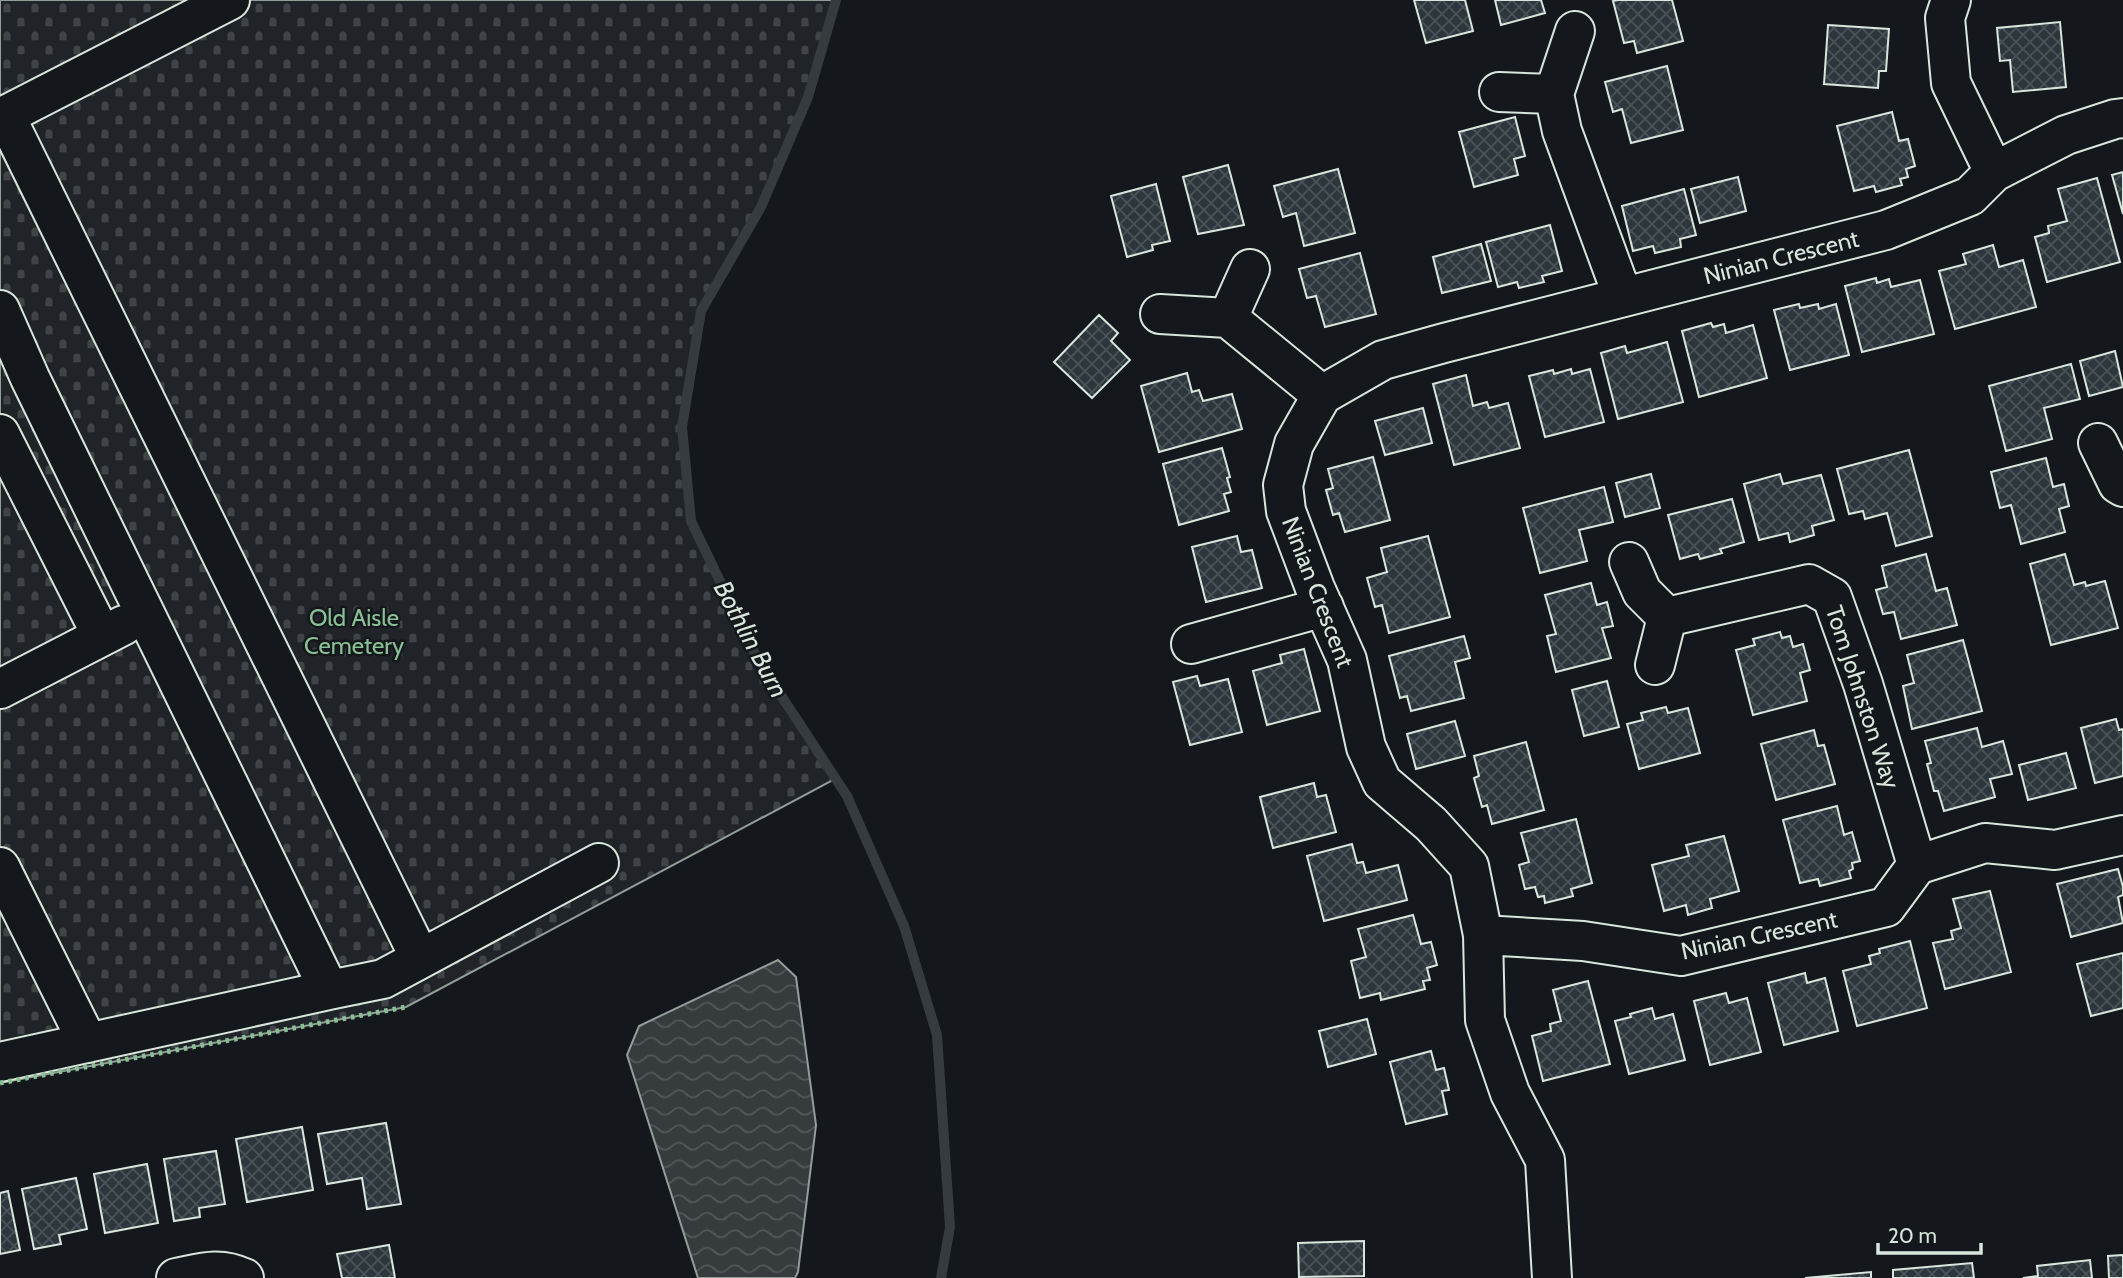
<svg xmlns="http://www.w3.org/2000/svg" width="2123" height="1278" viewBox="0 0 2123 1278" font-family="Cabin,sans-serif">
	<defs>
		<pattern id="cemetery-stones" width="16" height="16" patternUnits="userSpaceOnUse" patternTransform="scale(1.75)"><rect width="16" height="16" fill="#202428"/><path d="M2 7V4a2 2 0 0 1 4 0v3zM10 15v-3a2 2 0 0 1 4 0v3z" fill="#404447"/></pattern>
		<pattern id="water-waves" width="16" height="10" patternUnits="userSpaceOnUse" patternTransform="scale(1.75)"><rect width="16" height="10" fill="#363b3e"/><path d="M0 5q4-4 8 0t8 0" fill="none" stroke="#525759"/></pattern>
		<pattern id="building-cross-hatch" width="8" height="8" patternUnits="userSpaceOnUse" patternTransform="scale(1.75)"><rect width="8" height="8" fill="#2c363c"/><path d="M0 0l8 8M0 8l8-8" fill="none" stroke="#4a5358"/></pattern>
	</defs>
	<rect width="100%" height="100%" fill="#14181c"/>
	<path fill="url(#cemetery-stones)" stroke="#939e99" stroke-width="2" d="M 0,0 L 836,0 L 808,97 L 761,207 L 701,311 L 682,427 L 691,521 L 759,662 L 835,779 L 406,1007 L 0,1083 Z"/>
	<path fill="url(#water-waves)" stroke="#939e99" stroke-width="2" d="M 778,960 L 796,977 L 816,1125 L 798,1272 L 795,1278 L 698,1278 L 627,1055 L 639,1026 Z"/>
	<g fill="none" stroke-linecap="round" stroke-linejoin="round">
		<path stroke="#363b3e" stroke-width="10" d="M 836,0 L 808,97 L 761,207 L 701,311 L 682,427 L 691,521 L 759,662 L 847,796 L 904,926 L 937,1035 L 950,1227 L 941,1278"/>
	</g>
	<path fill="url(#building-cross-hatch)" stroke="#d8e6dc" stroke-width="2" d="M 1414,0 L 1465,0 L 1473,31 L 1426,43 Z
		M 1495,0 L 1541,0 L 1545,13 L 1501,25 Z
		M 1618,0 L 1672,0 L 1683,41 L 1637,53 L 1634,41 L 1624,43 L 1613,1 Z
		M 2060,22 L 2066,87 L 2013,92 L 2010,60 L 2000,61 L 1997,28 Z
		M 1828,25 L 1889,29 L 1886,71 L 1879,71 L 1878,88 L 1824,84 Z
		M 1667,66 L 1683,130 L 1631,143 L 1622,109 L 1613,112 L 1605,82 Z
		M 1892,112 L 1899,141 L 1908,139 L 1915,166 L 1906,169 L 1908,177 L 1900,179 L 1902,185 L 1876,192 L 1874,186 L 1854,191 L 1837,126 Z
		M 1515,117 L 1525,156 L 1514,159 L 1518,175 L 1474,187 L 1459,132 Z
		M 1228,165 L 1244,225 L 1198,234 L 1183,177 Z
		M 1338,169 L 1355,233 L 1304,246 L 1296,213 L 1283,217 L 1274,186 Z
		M 2123,172 L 2123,214 L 2112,175 Z
		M 1738,177 L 1746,211 L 1700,223 L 1691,189 Z
		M 2097,178 L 2120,262 L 2047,282 L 2035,237 L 2049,233 L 2048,226 L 2067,221 L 2058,189 Z
		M 1156,184 L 1170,241 L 1152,245 L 1153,250 L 1127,257 L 1111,196 Z
		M 1684,189 L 1696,235 L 1680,239 L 1681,247 L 1655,253 L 1653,246 L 1633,251 L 1622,206 Z
		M 1550,225 L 1562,271 L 1542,276 L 1544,282 L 1519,288 L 1517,282 L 1498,287 L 1486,242 Z
		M 1481,244 L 1491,281 L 1442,293 L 1433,257 Z
		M 1993,245 L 1999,267 L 2023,260 L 2036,307 L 1955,329 L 1939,271 L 1966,264 L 1963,254 Z
		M 1360,253 L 1376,314 L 1325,327 L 1316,296 L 1307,298 L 1299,269 Z
		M 1876,278 L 1877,283 L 1889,279 L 1891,287 L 1920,280 L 1934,334 L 1862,352 L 1845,286 Z
		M 1799,304 L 1800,308 L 1818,304 L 1819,309 L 1836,304 L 1849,355 L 1790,370 L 1774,310 Z
		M 1099,315 L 1118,333 L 1111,341 L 1130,360 L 1092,398 L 1054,362 Z
		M 1711,323 L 1713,327 L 1724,324 L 1726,333 L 1753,325 L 1767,378 L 1699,397 L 1682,331 Z
		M 1667,342 L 1683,402 L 1618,419 L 1601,353 L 1625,346 L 1627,353 Z
		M 2115,351 L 2123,387 L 2089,396 L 2080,361 Z
		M 2071,364 L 2080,399 L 2044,408 L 2052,439 L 2006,451 L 1989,386 Z
		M 1571,369 L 1572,374 L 1590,369 L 1604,422 L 1545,437 L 1529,376 L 1553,370 L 1554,374 Z
		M 1187,373 L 1192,392 L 1199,390 L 1203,401 L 1232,394 L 1242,429 L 1159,452 L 1141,386 Z
		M 1466,375 L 1473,406 L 1487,402 L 1489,408 L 1508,403 L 1520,448 L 1454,465 L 1433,384 Z
		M 1423,408 L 1432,443 L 1385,455 L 1375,421 Z
		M 1222,448 L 1230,477 L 1227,478 L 1231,492 L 1224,494 L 1229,511 L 1179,525 L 1163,464 Z
		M 1909,450 L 1932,536 L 1896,546 L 1887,513 L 1865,519 L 1863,511 L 1849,514 L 1837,469 Z
		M 1373,457 L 1390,520 L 1345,532 L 1339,513 L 1333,515 L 1326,490 L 1333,488 L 1328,469 Z
		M 2046,458 L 2053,487 L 2064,484 L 2069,506 L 2059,509 L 2065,532 L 2021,544 L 2011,505 L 2000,508 L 1991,472 Z
		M 1651,474 L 1660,508 L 1625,517 L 1616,483 Z
		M 1780,474 L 1783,484 L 1821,475 L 1834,520 L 1812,526 L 1814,535 L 1790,542 L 1788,533 L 1759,540 L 1744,484 Z
		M 1604,487 L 1613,522 L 1579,530 L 1587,561 L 1540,573 L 1523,508 Z
		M 1732,499 L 1744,542 L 1720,549 L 1722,553 L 1700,559 L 1698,554 L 1680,559 L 1668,515 Z
		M 1237,536 L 1241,552 L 1252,550 L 1262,588 L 1206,602 L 1192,547 Z
		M 1428,536 L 1450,617 L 1389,633 L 1382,605 L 1375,607 L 1367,578 L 1387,572 L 1381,548 Z
		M 1926,554 L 1936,591 L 1947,588 L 1957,625 L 1901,639 L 1894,612 L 1883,614 L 1876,590 L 1887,587 L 1882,566 Z
		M 2065,554 L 2074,585 L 2085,582 L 2086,586 L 2105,581 L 2118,628 L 2051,645 L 2030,564 Z
		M 1591,583 L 1597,605 L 1607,602 L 1613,626 L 1602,628 L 1611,658 L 1556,672 L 1547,636 L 1556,634 L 1545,595 Z
		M 1780,632 L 1782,638 L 1790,636 L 1793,647 L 1803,644 L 1810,670 L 1800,673 L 1807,701 L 1753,715 L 1736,650 L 1755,645 L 1753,639 Z
		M 1464,636 L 1470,658 L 1455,662 L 1464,698 L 1411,711 L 1407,696 L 1400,698 L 1389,656 Z
		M 1963,640 L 1982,711 L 1912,729 L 1903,686 L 1914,683 L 1907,655 Z
		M 1304,649 L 1320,711 L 1267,725 L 1253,671 L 1282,663 L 1280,655 Z
		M 1197,676 L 1200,686 L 1228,679 L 1242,732 L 1190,745 L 1173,682 Z
		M 1607,681 L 1619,727 L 1584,736 L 1572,690 Z
		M 1666,707 L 1668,713 L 1688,708 L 1700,753 L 1639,769 L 1627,724 L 1643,720 L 1641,713 Z
		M 2116,719 L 2119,730 L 2123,729 L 2123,776 L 2095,783 L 2081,728 Z
		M 1455,721 L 1465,756 L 1416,769 L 1407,734 Z
		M 1977,728 L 1982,747 L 2003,741 L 2012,774 L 1990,779 L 1995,797 L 1944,811 L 1938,791 L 1934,791 L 1927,764 L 1931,763 L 1925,741 Z
		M 1814,730 L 1818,746 L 1824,745 L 1835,784 L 1776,800 L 1761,744 Z
		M 1526,742 L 1544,810 L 1492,824 L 1487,805 L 1482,807 L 1474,778 L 1479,776 L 1474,756 Z
		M 2066,753 L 2076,788 L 2028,800 L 2019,765 Z
		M 1314,783 L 1317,797 L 1326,795 L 1336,832 L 1273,848 L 1260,797 Z
		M 1837,806 L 1844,835 L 1852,832 L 1860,861 L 1852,863 L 1853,869 L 1849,871 L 1851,878 L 1820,886 L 1818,879 L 1800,883 L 1783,820 Z
		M 1576,819 L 1592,883 L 1571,889 L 1573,896 L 1545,903 L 1544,896 L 1538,897 L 1535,887 L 1525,889 L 1519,865 L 1529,862 L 1521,833 Z
		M 1724,836 L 1739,891 L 1710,899 L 1712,908 L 1688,915 L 1686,905 L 1664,911 L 1652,865 L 1689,856 L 1686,845 Z
		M 1352,844 L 1357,863 L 1363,862 L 1366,873 L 1398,865 L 1407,900 L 1324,921 L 1307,856 Z
		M 2118,869 L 2123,887 L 2123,895 L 2118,897 L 2123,923 L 2071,937 L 2057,884 Z
		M 1990,891 L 2011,972 L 1945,989 L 1933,943 L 1953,939 L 1951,931 L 1961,928 L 1953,899 Z
		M 1413,915 L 1421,944 L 1431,942 L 1437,965 L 1427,968 L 1430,980 L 1423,981 L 1425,989 L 1381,1000 L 1380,993 L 1360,998 L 1351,961 L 1366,957 L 1358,929 Z
		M 1910,941 L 1927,1008 L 1857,1026 L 1843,971 L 1871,964 L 1869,956 L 1880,953 L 1879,949 Z
		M 2123,953 L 2123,1008 L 2091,1016 L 2077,964 Z
		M 1805,973 L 1807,983 L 1825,978 L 1838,1031 L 1784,1045 L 1768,983 Z
		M 1588,981 L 1610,1064 L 1543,1081 L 1532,1036 L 1551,1031 L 1550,1024 L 1561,1021 L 1553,990 Z
		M 1726,993 L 1729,1003 L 1747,998 L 1761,1052 L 1710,1065 L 1694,1001 Z
		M 1652,1008 L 1655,1019 L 1673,1014 L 1685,1060 L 1629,1074 L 1615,1021 L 1631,1017 L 1630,1014 Z
		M 1367,1019 L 1376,1054 L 1328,1067 L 1319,1031 Z
		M 1431,1051 L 1436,1070 L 1444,1068 L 1449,1090 L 1442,1091 L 1447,1114 L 1406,1124 L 1390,1062 Z
		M 386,1123 L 401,1204 L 367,1209 L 362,1178 L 327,1184 L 318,1134 Z
		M 302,1127 L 313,1190 L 247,1202 L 236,1139 Z
		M 216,1151 L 225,1204 L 199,1208 L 200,1217 L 174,1221 L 164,1159 Z
		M 147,1164 L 158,1223 L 105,1233 L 94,1174 Z
		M 76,1178 L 87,1229 L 59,1235 L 61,1244 L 34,1249 L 22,1189 Z
		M 8,1191 L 20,1250 L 0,1254 L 0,1193 Z
		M 1364,1241 L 1364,1276 L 1299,1277 L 1298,1243 Z
		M 389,1245 L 395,1278 L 342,1278 L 337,1254 Z
		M 2123,1255 L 2123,1278 L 2109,1278 L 2108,1256 Z
		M 2090,1260 L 2092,1278 L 2023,1278 L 2038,1276 L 2037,1266 Z
		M 1972,1263 L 1974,1278 L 1893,1278 L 1893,1270 Z
		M 1871,1272 L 1871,1278 L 1805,1278 Z"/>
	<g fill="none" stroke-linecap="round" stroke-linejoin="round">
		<g stroke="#d8e6dc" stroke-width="42">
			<path id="minor" d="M 1951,0 L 1945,18 L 1951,83 L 1994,172
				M 1575,31 L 1554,94 L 1562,131 L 1623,297
				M 1499,92 L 1554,94
				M 5,115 L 420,958
				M 0,118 L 230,0
				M 0,310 L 30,378 L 329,990 L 0,1062
				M 1160,314 L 1228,318 L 1322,395
				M 1228,318 L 1250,269
				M 0,434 L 102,636
				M 2098,443 L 2118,484 L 2123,487
				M 1629,562 L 1642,592 L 1667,617 L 1809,584 L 1832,597 L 1863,684 L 1917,865
				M 1191,644 L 1324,607
				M 1655,665 L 1667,617
				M 0,689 L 124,625
				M 0,867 L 88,1043
				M 1483,935 L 1583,941 L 1681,956 L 1886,907 L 1917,865 L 1985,843 L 2055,850 L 2123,835
				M 329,990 L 383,979 L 599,863
				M 176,1278 C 201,1273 219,1266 244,1278
				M 1552,1278 L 1545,1160 L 1510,1093 L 1485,1020 L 1483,935 L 1469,866 L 1431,824 L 1382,782 L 1366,747 L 1347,660 L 1315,588 L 1286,511 L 1283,485 L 1294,444 L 1322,395 L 1383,360 L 1444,343 L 1886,230 L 1970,196 L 1994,172 L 2066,135 L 2115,119 L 2123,118"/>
		</g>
		<use href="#minor" stroke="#14181c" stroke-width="38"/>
		<path stroke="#8ac095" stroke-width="5" stroke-dasharray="3.5 5" stroke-linecap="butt" d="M 0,1083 L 406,1007"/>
	</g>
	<g text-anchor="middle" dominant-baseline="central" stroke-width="5" stroke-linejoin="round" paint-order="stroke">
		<g font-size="24" fill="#d8e6dc" stroke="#14181c">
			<text transform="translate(1781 257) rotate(-14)">Ninian Crescent</text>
			<text transform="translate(1318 592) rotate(69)">Ninian Crescent</text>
			<text transform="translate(1863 697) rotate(72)">Tom Johnston Way</text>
			<text transform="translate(1759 935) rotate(-12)">Ninian Crescent</text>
		</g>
		<g font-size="24" fill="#8ac095" stroke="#14181c">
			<text x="354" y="617">Old Aisle<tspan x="354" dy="28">Cemetery</tspan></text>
		</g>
		<g font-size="26" font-style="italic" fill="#d8e6dc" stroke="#14181c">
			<text transform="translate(751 639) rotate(62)">Bothlin Burn</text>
		</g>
	</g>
	<path d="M1878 1243v10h103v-10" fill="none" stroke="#d8e6dc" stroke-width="3.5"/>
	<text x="1888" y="1243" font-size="21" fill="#d8e6dc" stroke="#14181c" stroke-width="5" paint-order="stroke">20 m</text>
</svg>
